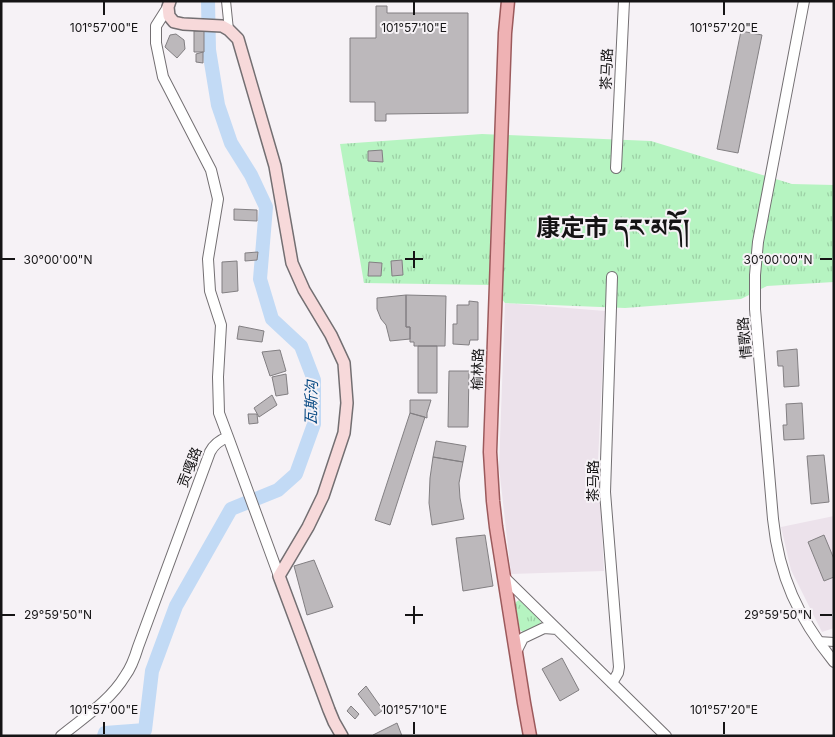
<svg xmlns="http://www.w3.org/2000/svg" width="835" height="737" viewBox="0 0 835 737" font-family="Inter,'Noto Sans SC','Noto Serif Tibetan',sans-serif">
	<defs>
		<pattern id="grass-tufts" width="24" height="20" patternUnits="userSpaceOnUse" patternTransform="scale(1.25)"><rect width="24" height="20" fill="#b6f4c1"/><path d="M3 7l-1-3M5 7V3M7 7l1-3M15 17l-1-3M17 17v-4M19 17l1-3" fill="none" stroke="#9cd0a5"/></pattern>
	</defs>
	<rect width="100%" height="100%" fill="#f6f2f6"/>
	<path fill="#ece2eb" d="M 505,303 L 605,311 L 598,462 L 604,571 L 511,574 L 499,467 Z
		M 834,516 L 834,628 L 822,632 L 791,570 L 781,527 Z"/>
	<path fill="url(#grass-tufts)" d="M 482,134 L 651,141 L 792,184 L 834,185 L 834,282 L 767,286 L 741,299 L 625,308 L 505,303 L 490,285 L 364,283 L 340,144 Z
		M 519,600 L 540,619 L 541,624 L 524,633 L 520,630 L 515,604 L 516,602 Z"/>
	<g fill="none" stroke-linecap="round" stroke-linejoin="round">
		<path stroke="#c2daf5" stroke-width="2.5" d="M 145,730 L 146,736"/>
		<path stroke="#c2daf5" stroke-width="14" d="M 104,736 L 105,733 L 145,730 L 152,671 L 176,606 L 231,509 L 278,490 L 296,474 L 314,424 L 314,380 L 301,346 L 272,319 L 260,279 L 266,207 L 251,175 L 231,143 L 218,105 L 209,50 L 208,1"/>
	</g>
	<path fill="#bcb8bb" stroke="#827f82" d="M 376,6 L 387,6 L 387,13 L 468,13 L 468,113 L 386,114 L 386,121 L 375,121 L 375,102 L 350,102 L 350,38 L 376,38 Z
		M 194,31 L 204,31 L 204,52 L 194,52 Z
		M 741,31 L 762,35 L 738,153 L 717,149 Z
		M 176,34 L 184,40 L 185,49 L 177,58 L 165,47 L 170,35 Z
		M 203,52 L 203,63 L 196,62 L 196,54 Z
		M 382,150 L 383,162 L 368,161 L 368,151 Z
		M 234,209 L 257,210 L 257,221 L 234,220 Z
		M 258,252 L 257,260 L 245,261 L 245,253 Z
		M 402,260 L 403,275 L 392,276 L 391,261 Z
		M 237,261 L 238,291 L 222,293 L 222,262 Z
		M 369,262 L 382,263 L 381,276 L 368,276 Z
		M 406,295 L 446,296 L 445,346 L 414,346 L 414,342 L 410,342 L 410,327 L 406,327 Z
		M 406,295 L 406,327 L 410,327 L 410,339 L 390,341 L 386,325 L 381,319 L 377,309 L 377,298 Z
		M 469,301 L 478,302 L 478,340 L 470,340 L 469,345 L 453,344 L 453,324 L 457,324 L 457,305 L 469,305 Z
		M 239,326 L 264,331 L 262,342 L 237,339 Z
		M 418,346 L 437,346 L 437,393 L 418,393 Z
		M 797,349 L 799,386 L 784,387 L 783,366 L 778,366 L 777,351 Z
		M 280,350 L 286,371 L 270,376 L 262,352 Z
		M 449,371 L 469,371 L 468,427 L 448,427 Z
		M 286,374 L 288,394 L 276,396 L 272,377 Z
		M 272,395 L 277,405 L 259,417 L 254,408 Z
		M 410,400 L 431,400 L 427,413 L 427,418 L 410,413 Z
		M 802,403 L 804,439 L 784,440 L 783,425 L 787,425 L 786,404 Z
		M 410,413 L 425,417 L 390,525 L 375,520 Z
		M 248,414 L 257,414 L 258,423 L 249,424 Z
		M 436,441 L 466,446 L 463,462 L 433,457 Z
		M 824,455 L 829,502 L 811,504 L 807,456 Z
		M 433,457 L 463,462 L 459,483 L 460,498 L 464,519 L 432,525 L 429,503 L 430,478 Z
		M 485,535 L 493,586 L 463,591 L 456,538 Z
		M 824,535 L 834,559 L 834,577 L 824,581 L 808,542 Z
		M 314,560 L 333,607 L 307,615 L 294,566 Z
		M 562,658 L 579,690 L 560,701 L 542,669 Z
		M 366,686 L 383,710 L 375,716 L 358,694 Z
		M 351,706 L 359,714 L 355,719 L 347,711 Z
		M 397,723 L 402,736 L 374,736 L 373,735 Z"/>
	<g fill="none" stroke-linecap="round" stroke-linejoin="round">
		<g stroke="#736f72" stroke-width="10">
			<path id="minor" d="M 226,1 L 229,30
				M 818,641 L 834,642"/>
		</g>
		<g stroke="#736f72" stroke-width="12">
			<path id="tertiary" d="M 804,1 L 758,242 L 755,275 L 755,309 L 773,519 C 779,577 798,617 834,662
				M 168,7 L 156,26 L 156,43 L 163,77 L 211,170 L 218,199 L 208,259 L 210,291 L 221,325 L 218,377 L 219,413 L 228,437
				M 616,168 L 624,1
				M 504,577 L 666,736
				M 516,652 L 523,638 L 544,628 L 557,629
				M 612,683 L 618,673 L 619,667 L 605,492 L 612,277
				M 61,736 C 83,718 110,701 125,676 C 131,668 135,657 138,647 L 210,452 C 214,444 220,440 228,437 L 279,576"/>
		</g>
		<g stroke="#736f72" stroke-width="14">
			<path id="secondary" d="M 170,1 L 168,7 L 169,16 L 174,22 L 183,24 L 222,26 L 229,30 L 238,39 L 275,166 L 292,263 L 304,290 L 331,335 L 344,363 L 347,403 L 344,433 L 323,496 L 308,527 L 279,576 L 329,710 L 334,722 L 342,736"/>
		</g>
		<g stroke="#9c5a5c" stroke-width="15">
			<path id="primary" d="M 508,1 L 505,33 L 490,452 L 493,501 L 496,527 L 524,703 L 530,736"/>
		</g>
		<use href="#minor" stroke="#fff" stroke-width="8"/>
		<use href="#tertiary" stroke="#fff" stroke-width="10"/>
		<use href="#secondary" stroke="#f7d9da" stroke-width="11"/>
		<use href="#primary" stroke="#efb2b4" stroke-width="12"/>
	</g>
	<path fill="none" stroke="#151415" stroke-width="2" d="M 104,2 L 104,15M 414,2 L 414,15M 724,2 L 724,15M 414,251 L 414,268M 2,259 L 15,259M 405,259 L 423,259M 820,259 L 832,259M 414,606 L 414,624M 2,615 L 15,615M 405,615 L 423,615M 820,615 L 832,615M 104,722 L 104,734M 414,722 L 414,734M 724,722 L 724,734"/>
	<g text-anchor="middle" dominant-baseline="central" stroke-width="4" stroke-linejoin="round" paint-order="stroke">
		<g font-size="14" fill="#151415" stroke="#f6f2f6">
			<text transform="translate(606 69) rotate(-88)">茶马路</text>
			<text transform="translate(744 338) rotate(-95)">情歌路</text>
			<text transform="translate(477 369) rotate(-88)">榆林路</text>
			<text transform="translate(189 467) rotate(-69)">贡嘎路</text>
			<text transform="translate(592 481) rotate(-90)">茶马路</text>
		</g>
		<g font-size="15" font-style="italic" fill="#084a84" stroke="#f6f2f6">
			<text transform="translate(311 403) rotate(-89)">瓦斯沟</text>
		</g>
		<g font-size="24" font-weight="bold" fill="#151415" stroke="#f6f2f6">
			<text x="613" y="227">康定市 དར་མདོ།</text>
		</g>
	</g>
	<g font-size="12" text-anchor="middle" fill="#151415" stroke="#f6f2f6" stroke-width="4" stroke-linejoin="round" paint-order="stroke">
		<text x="104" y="32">101°57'00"E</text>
		<text x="414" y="32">101°57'10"E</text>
		<text x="724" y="32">101°57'20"E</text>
		<text x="58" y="264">30°00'00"N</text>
		<text x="778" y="264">30°00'00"N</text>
		<text x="58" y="619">29°59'50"N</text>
		<text x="778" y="619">29°59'50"N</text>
		<text x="104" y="714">101°57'00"E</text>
		<text x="414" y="714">101°57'10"E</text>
		<text x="724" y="714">101°57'20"E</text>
	</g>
	<rect width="835" height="737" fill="none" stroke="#151415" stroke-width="5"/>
</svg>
